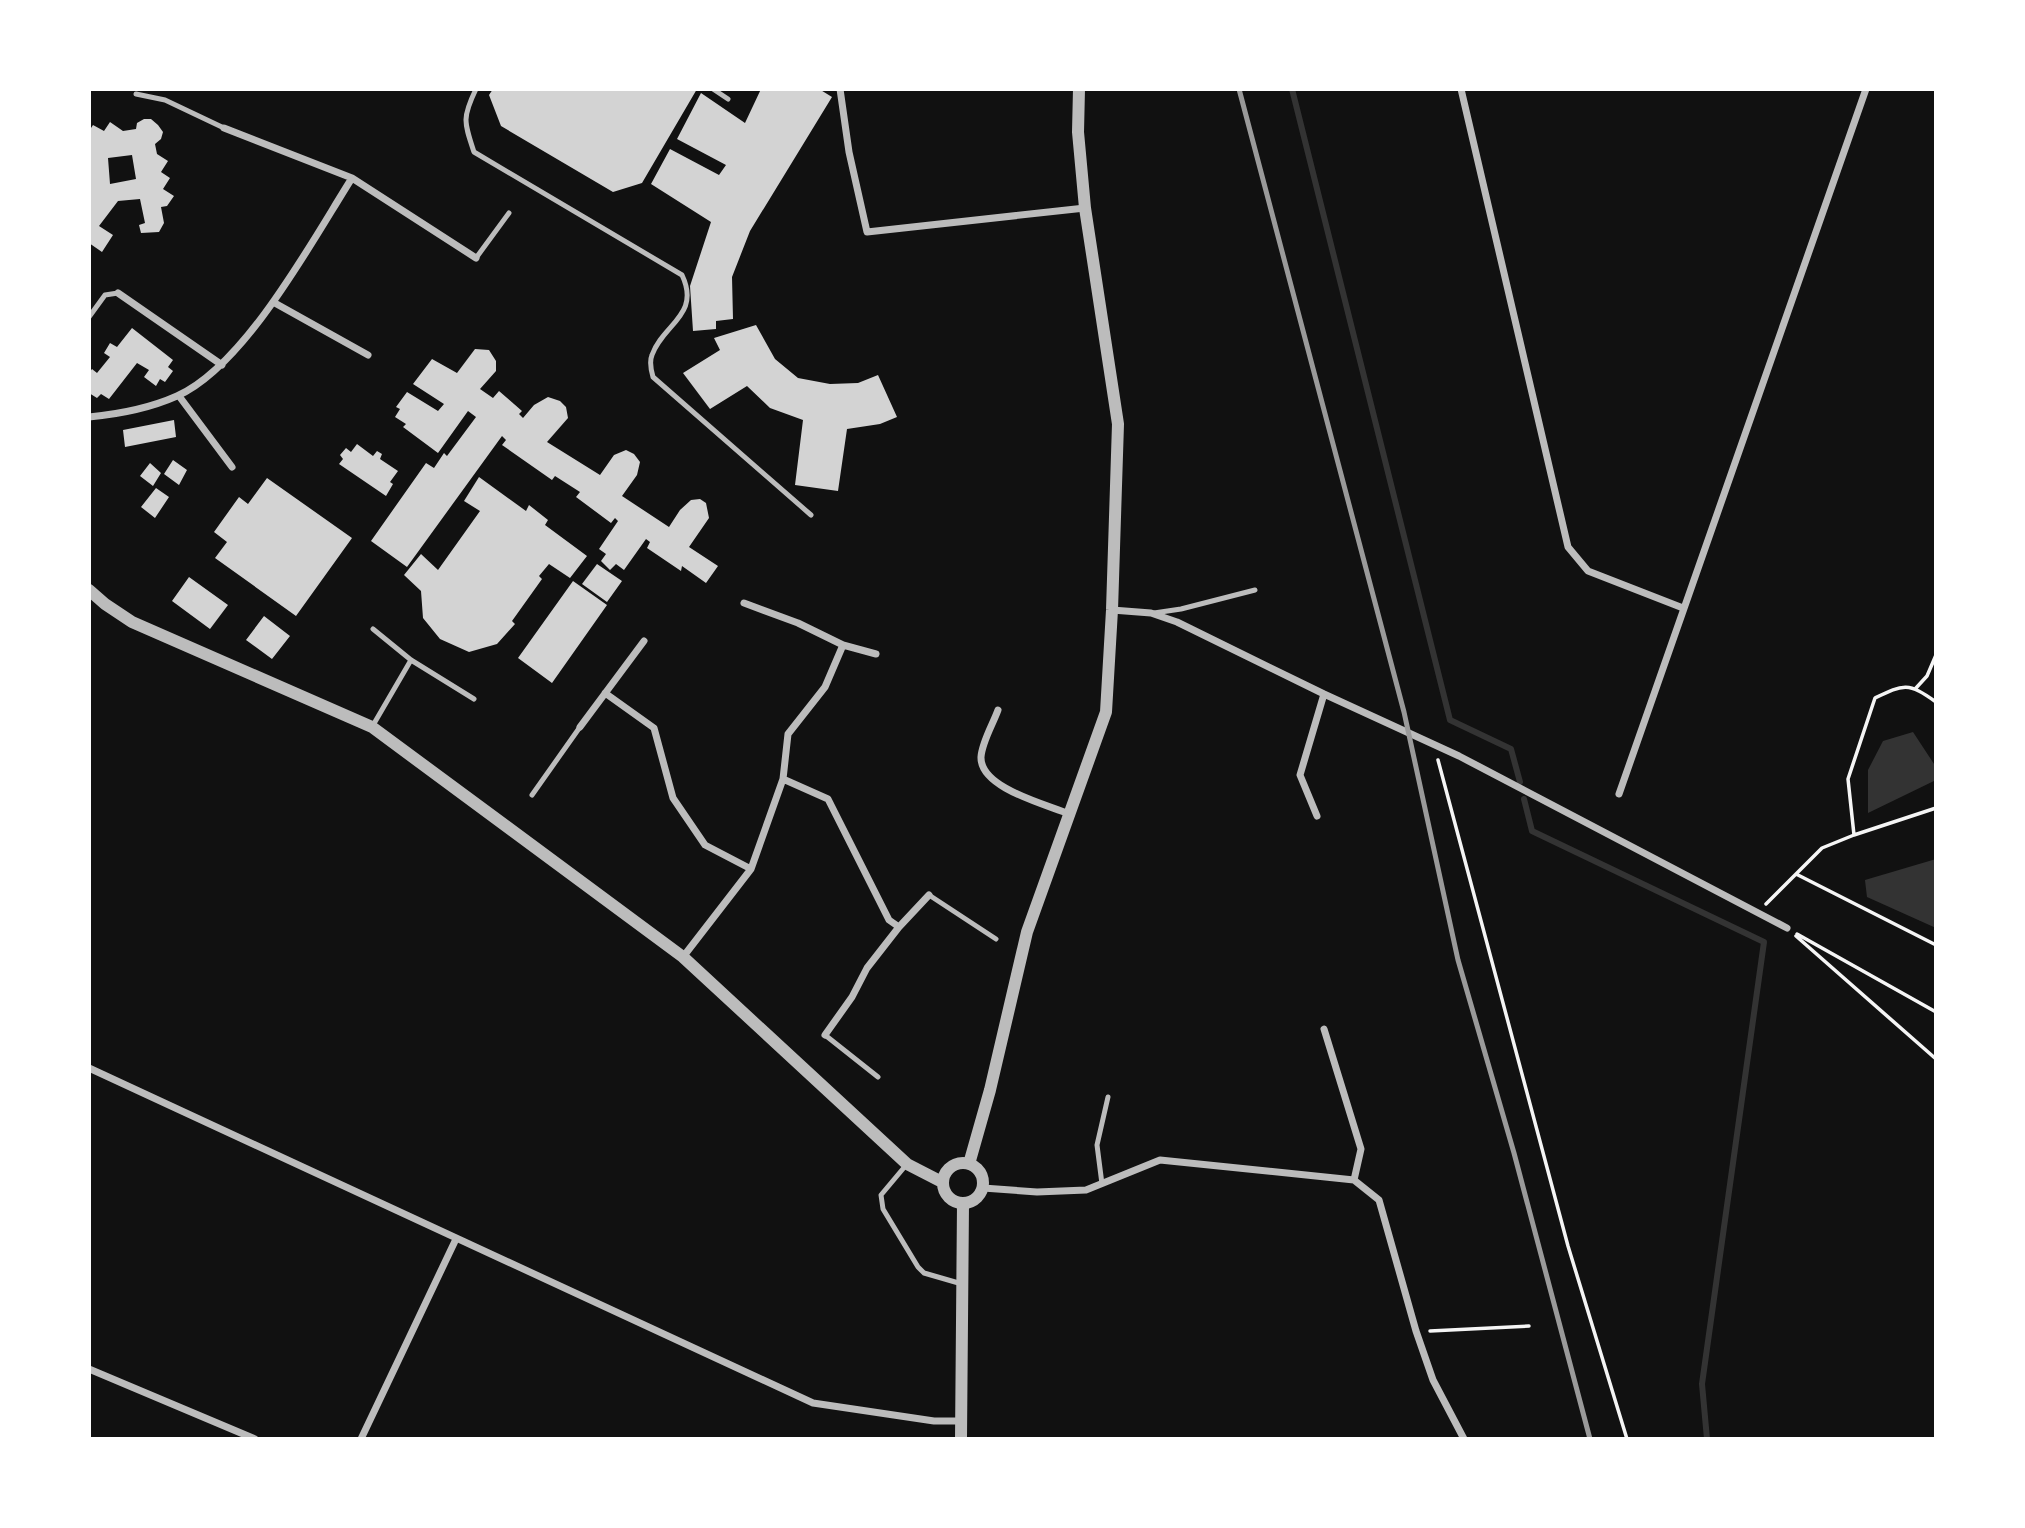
<svg xmlns="http://www.w3.org/2000/svg" width="2025" height="1528" viewBox="0 0 2025 1528" font-family="'Asap Condensed',sans-serif">
	<rect width="100%" height="100%" fill="#111"/>
	<path fill="#333" d="M 1913,732 L 1936,767 L 1936,780 L 1868,813 L 1868,770 L 1883,741 Z
		M 1936,859 L 1936,928 L 1867,897 L 1865,880 Z"/>
	<g fill="none" stroke-linecap="round" stroke-linejoin="round">
		<path stroke="#333" stroke-width="6" d="M 1292,89 L 1450,720 L 1511,749 L 1520,782
			M 1524,799 L 1532,831 L 1764,942 L 1702,1384 L 1707,1439"/>
	</g>
	<path fill="#d3d3d3" fill-rule="evenodd" d="M 493,89 L 697,89 L 642,183 L 613,192 L 501,126 L 489,95 Z
		M 761,89 L 819,89 L 832,97 L 750,231 L 732,277 L 733,319 L 716,321 L 716,329 L 693,331 L 690,286 L 711,222 L 651,184 L 670,149 L 719,175 L 726,165 L 677,139 L 701,93 L 745,123 Z
		M 144,119 L 151,119 L 158,125 L 163,132 L 161,139 L 155,144 L 157,154 L 168,161 L 161,172 L 170,178 L 163,189 L 174,196 L 167,206 L 161,207 L 164,223 L 159,232 L 141,233 L 139,225 L 145,223 L 140,199 L 118,201 L 99,226 L 113,235 L 102,252 L 89,243 L 89,131 L 93,125 L 104,131 L 110,122 L 123,131 L 136,129 L 137,123 ZM 132,155 L 136,179 L 110,184 L 108,158 Z
		M 756,325 L 775,359 L 798,378 L 830,384 L 858,383 L 878,375 L 897,417 L 880,424 L 847,429 L 838,491 L 795,485 L 803,420 L 770,408 L 747,386 L 710,409 L 683,373 L 720,350 L 714,338 Z
		M 132,328 L 173,360 L 168,367 L 173,371 L 165,382 L 160,379 L 156,386 L 144,377 L 149,370 L 137,363 L 109,399 L 101,394 L 97,398 L 89,393 L 89,373 L 92,369 L 97,373 L 110,357 L 104,353 L 110,343 L 117,347 Z
		M 475,349 L 489,350 L 496,361 L 496,371 L 480,389 L 493,398 L 499,391 L 522,411 L 519,414 L 523,418 L 534,405 L 548,397 L 560,401 L 566,407 L 568,418 L 547,442 L 600,475 L 614,455 L 626,450 L 634,454 L 640,462 L 637,475 L 622,496 L 669,527 L 680,510 L 691,500 L 700,499 L 706,503 L 709,518 L 689,547 L 718,566 L 706,583 L 682,566 L 681,571 L 647,548 L 650,542 L 646,539 L 624,570 L 616,564 L 610,570 L 601,561 L 606,554 L 599,549 L 618,521 L 615,518 L 611,523 L 576,497 L 580,492 L 555,476 L 552,480 L 502,445 L 506,440 L 502,436 L 407,567 L 371,541 L 426,463 L 434,468 L 444,453 L 447,456 L 476,417 L 468,411 L 438,453 L 403,427 L 406,424 L 395,417 L 400,409 L 396,407 L 407,392 L 438,411 L 444,404 L 413,384 L 432,359 L 457,373 Z
		M 174,420 L 176,437 L 125,447 L 123,430 Z
		M 357,444 L 373,456 L 377,451 L 382,454 L 380,459 L 398,471 L 390,482 L 393,484 L 386,496 L 339,464 L 343,459 L 340,455 L 346,448 L 351,452 Z
		M 173,460 L 187,470 L 179,485 L 164,474 Z
		M 150,463 L 161,473 L 153,486 L 140,476 Z
		M 479,477 L 526,511 L 529,505 L 548,520 L 545,525 L 587,556 L 570,578 L 549,564 L 539,576 L 542,579 L 512,621 L 515,624 L 497,644 L 469,652 L 440,639 L 423,618 L 421,591 L 404,575 L 421,554 L 438,570 L 480,511 L 464,501 Z
		M 267,478 L 352,538 L 296,616 L 215,558 L 227,542 L 214,532 L 239,497 L 248,504 Z
		M 156,488 L 169,497 L 155,518 L 141,507 Z
		M 597,564 L 622,581 L 607,602 L 582,584 Z
		M 189,577 L 228,605 L 210,629 L 172,601 Z
		M 573,581 L 607,605 L 552,683 L 518,658 Z
		M 264,616 L 290,636 L 272,659 L 246,640 Z"/>
	<g fill="none" stroke-linecap="round" stroke-linejoin="round">
		<path stroke="#f5f5f5" stroke-width="3.5" d="M 1916,688 L 1927,676 L 1936,655
			M 1438,760 L 1568,1246 L 1627,1439
			M 1936,808 L 1854,835 L 1822,848 L 1796,874 L 1936,945
			M 1854,835 L 1848,779 L 1875,698 C 1904,684 1908,682 1936,702
			M 1766,904 L 1796,874
			M 1797,934 L 1936,1012
			M 1796,936 L 1936,1059
			M 1430,1331 L 1529,1326"/>
		<path stroke="#bcbcbc" stroke-width="5" d="M 476,89 C 462,118 464,122 474,152 L 682,275 C 701,315 663,324 652,355 C 649,362 651,370 653,377 L 811,515
			M 713,89 L 728,99
			M 136,94 L 165,100 L 224,128
			M 476,258 L 509,213
			M 89,317 L 105,295 L 118,293
			M 1154,613 L 1181,609 L 1255,590
			M 373,629 L 411,660 L 474,699
			M 372,727 L 411,660
			M 532,795 L 580,727
			M 929,895 L 996,939
			M 825,1035 L 878,1077
			M 907,1164 L 881,1195 L 883,1209 L 918,1267 L 924,1273 L 962,1284
			M 1102,1184 L 1097,1145 L 1108,1097"/>
		<path stroke="#bcbcbc" stroke-width="7" d="M 840,89 L 849,152 L 867,232 L 1085,208
			M 1461,89 L 1568,547 L 1588,571 L 1683,608
			M 224,128 L 352,178 L 476,258
			M 118,293 L 222,365
			M 273,302 L 368,355
			M 179,396 L 232,467
			M 89,417 C 120,414 148,409 177,396 C 245,366 312,241 352,178
			M 744,603 L 798,623 L 843,645 L 876,654
			M 1112,610 L 1151,613 L 1177,622 L 1324,694 L 1459,756 L 1787,928
			M 605,693 L 654,728 L 673,798 L 705,845 L 751,869
			M 998,710 C 993,724 982,742 981,757 C 980,788 1045,804 1069,814
			M 580,727 L 644,641
			M 783,779 L 828,799 L 889,920 L 899,927
			M 1619,794 L 1866,89
			M 1317,816 L 1300,775 L 1324,694
			M 683,957 L 751,869 L 783,779 L 788,734 L 825,687 L 843,645
			M 1324,1029 L 1361,1149 L 1354,1180 L 1379,1200 L 1416,1331 L 1433,1380 L 1464,1439
			M 825,1035 L 852,997 L 867,968 L 899,927 L 929,895
			M 89,1068 L 813,1403 L 934,1421 L 962,1421
			M 983,1188 L 1037,1192 L 1086,1190 L 1160,1160 L 1354,1180
			M 89,1369 L 255,1439
			M 361,1439 L 456,1239"/>
		<path stroke="#bcbcbc" stroke-width="12" d="M 89,590 L 105,604 L 132,622 L 372,727 L 683,957 L 907,1164 L 942,1182
			M943 1183a20 20 0 1 1 40 0a20 20 0 1 1-40 0Z
			M 969,1164 L 990,1090 L 1027,932 L 1106,712 L 1112,610 L 1118,424 L 1085,208 L 1078,132 L 1079,89
			M 961,1439 L 963,1204"/>
		<path stroke="#9a9a9a" stroke-width="5" d="M 1239,89 L 1404,712 L 1458,960 L 1514,1153 L 1590,1439"/>
	</g>
	<rect width="2025" height="1528" fill="none" stroke="#ffffff" stroke-width="182"/>
</svg>
